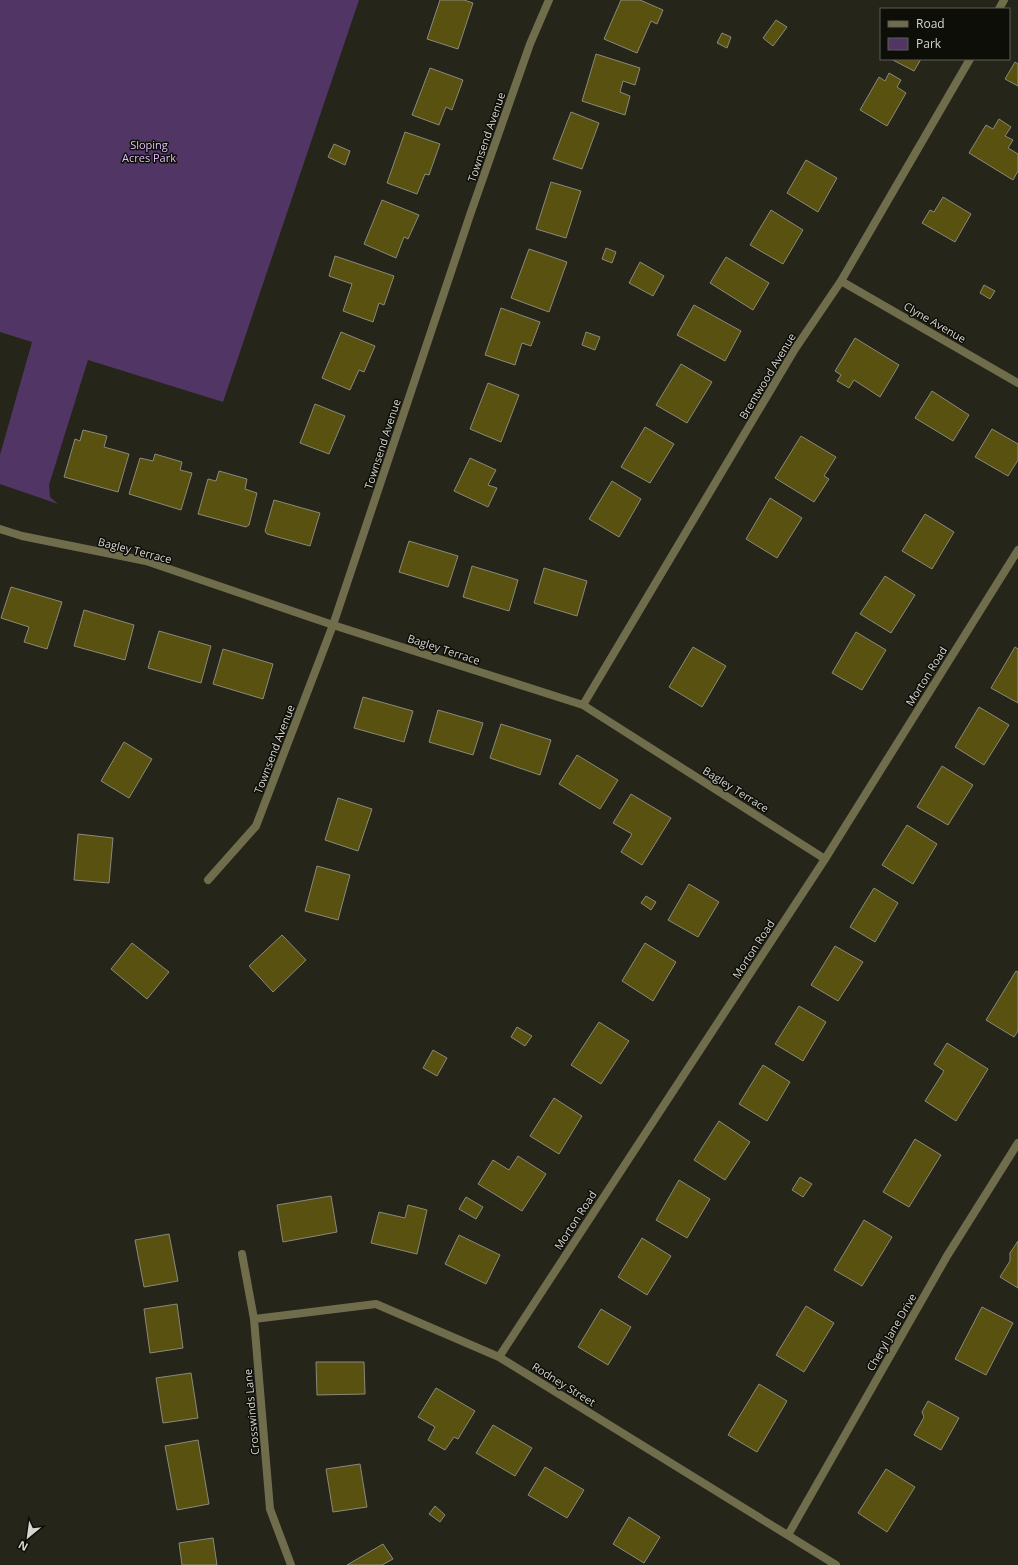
<svg xmlns="http://www.w3.org/2000/svg" width="1018" height="1565" viewBox="0 0 1018 1565" font-family="'Open Sans',sans-serif">
	<rect width="100%" height="100%" fill="#26251a"/>
	<path fill="#513665" d="M 0,0 L 359,0 L 223,402 L 88,360 L 49,485 L 50,497 L 58,504 L 0,484 L 0,455 L 32,342 L 0,332 Z"/>
	<path fill="#58510f" stroke="#8a897c" d="M 440,0 L 464,0 L 473,3 L 458,49 L 427,39 Z
		M 621,0 L 640,0 L 663,10 L 657,24 L 651,21 L 637,53 L 604,39 Z
		M 776,20 L 787,27 L 773,46 L 763,38 Z
		M 722,33 L 731,37 L 727,48 L 717,43 Z
		M 596,54 L 640,68 L 635,85 L 623,81 L 620,92 L 630,96 L 625,115 L 582,101 Z
		M 891,59 L 921,59 L 914,71 Z
		M 1015,62 L 1018,64 L 1018,86 L 1005,79 Z
		M 430,68 L 463,80 L 452,110 L 446,107 L 439,125 L 412,115 Z
		M 889,73 L 901,80 L 897,87 L 906,93 L 887,126 L 860,110 L 879,77 L 885,81 Z
		M 571,112 L 599,123 L 582,169 L 553,159 Z
		M 999,119 L 1011,127 L 1005,136 L 1013,140 L 1008,148 L 1018,154 L 1018,171 L 1013,180 L 969,153 L 986,125 L 993,129 Z
		M 405,132 L 440,144 L 429,175 L 425,174 L 417,194 L 387,183 Z
		M 334,144 L 350,151 L 345,165 L 328,157 Z
		M 806,160 L 837,178 L 818,212 L 787,193 Z
		M 551,182 L 581,191 L 566,238 L 536,229 Z
		M 943,197 L 971,214 L 955,242 L 922,223 L 930,210 L 934,212 Z
		M 382,200 L 419,215 L 408,239 L 404,237 L 396,258 L 364,244 Z
		M 771,210 L 803,230 L 783,264 L 750,245 Z
		M 606,248 L 616,252 L 612,263 L 602,259 Z
		M 529,249 L 567,262 L 549,312 L 511,298 Z
		M 335,256 L 394,276 L 384,305 L 379,303 L 373,322 L 343,311 L 352,284 L 329,276 Z
		M 726,257 L 769,283 L 753,310 L 710,283 Z
		M 640,262 L 664,276 L 653,296 L 629,283 Z
		M 984,285 L 995,291 L 990,299 L 980,293 Z
		M 694,305 L 741,331 L 725,361 L 677,335 Z
		M 501,308 L 540,322 L 531,346 L 522,343 L 515,365 L 485,355 Z
		M 341,332 L 375,346 L 364,372 L 359,370 L 350,390 L 322,378 Z
		M 586,332 L 600,337 L 595,350 L 582,345 Z
		M 855,338 L 899,365 L 880,397 L 854,380 L 849,388 L 837,381 L 841,375 L 835,371 Z
		M 681,364 L 712,382 L 687,423 L 656,405 Z
		M 488,383 L 519,395 L 501,442 L 470,429 Z
		M 932,391 L 969,415 L 953,441 L 915,418 Z
		M 315,404 L 345,416 L 329,454 L 300,443 Z
		M 645,427 L 674,444 L 650,483 L 621,467 Z
		M 992,429 L 1018,444 L 1018,460 L 1008,476 L 975,457 Z
		M 83,430 L 107,436 L 104,447 L 129,454 L 118,492 L 64,477 L 75,439 L 80,441 Z
		M 801,436 L 836,457 L 824,476 L 829,479 L 814,502 L 775,478 Z
		M 155,454 L 182,462 L 180,470 L 192,473 L 181,510 L 129,494 L 140,458 L 153,461 Z
		M 470,458 L 496,470 L 488,485 L 497,488 L 488,507 L 454,491 Z
		M 219,471 L 247,479 L 245,489 L 257,493 L 249,525 L 246,527 L 198,514 L 208,479 L 216,481 Z
		M 612,481 L 641,499 L 619,537 L 589,519 Z
		M 770,498 L 802,518 L 777,558 L 746,539 Z
		M 274,500 L 320,513 L 310,546 L 267,534 L 265,531 Z
		M 925,514 L 954,532 L 932,569 L 902,551 Z
		M 409,541 L 458,556 L 448,587 L 399,572 Z
		M 472,566 L 518,580 L 509,611 L 463,597 Z
		M 544,568 L 587,581 L 577,616 L 534,603 Z
		M 885,576 L 915,595 L 891,633 L 860,614 Z
		M 11,587 L 62,602 L 47,649 L 24,642 L 29,627 L 1,618 Z
		M 84,610 L 134,625 L 125,660 L 74,646 Z
		M 159,631 L 211,646 L 201,683 L 148,668 Z
		M 856,632 L 886,650 L 862,690 L 832,673 Z
		M 693,647 L 726,666 L 702,707 L 669,687 Z
		M 1015,647 L 1018,649 L 1018,703 L 991,688 Z
		M 223,649 L 273,664 L 263,699 L 213,684 Z
		M 363,697 L 413,711 L 404,742 L 354,728 Z
		M 979,707 L 1009,725 L 984,765 L 955,747 Z
		M 438,710 L 483,723 L 473,755 L 429,742 Z
		M 501,724 L 551,740 L 540,775 L 490,758 Z
		M 124,742 L 152,759 L 129,798 L 101,781 Z
		M 577,755 L 618,780 L 600,809 L 559,784 Z
		M 942,766 L 973,785 L 948,825 L 917,807 Z
		M 631,794 L 671,818 L 642,865 L 621,852 L 632,834 L 613,823 Z
		M 338,798 L 372,809 L 358,851 L 325,840 Z
		M 907,825 L 937,844 L 913,884 L 882,865 Z
		M 78,834 L 113,838 L 109,883 L 74,880 Z
		M 317,866 L 350,875 L 338,920 L 305,911 Z
		M 689,884 L 719,902 L 698,937 L 668,920 Z
		M 874,888 L 898,903 L 875,942 L 850,927 Z
		M 646,896 L 656,902 L 651,910 L 641,903 Z
		M 282,935 L 306,960 L 273,992 L 249,966 Z
		M 132,943 L 169,972 L 147,999 L 111,969 Z
		M 645,943 L 676,962 L 653,1001 L 622,981 Z
		M 835,946 L 863,962 L 838,1001 L 811,985 Z
		M 1016,971 L 1018,972 L 1018,1031 L 1014,1037 L 986,1020 Z
		M 799,1006 L 826,1022 L 803,1061 L 775,1044 Z
		M 599,1022 L 629,1041 L 601,1084 L 571,1065 Z
		M 517,1027 L 532,1036 L 525,1046 L 511,1037 Z
		M 947,1043 L 988,1069 L 956,1121 L 925,1101 L 944,1071 L 934,1064 Z
		M 433,1050 L 447,1058 L 437,1076 L 423,1068 Z
		M 763,1065 L 790,1082 L 767,1121 L 739,1104 Z
		M 554,1098 L 582,1116 L 559,1154 L 530,1136 Z
		M 719,1121 L 750,1142 L 725,1180 L 694,1160 Z
		M 915,1139 L 941,1155 L 909,1207 L 883,1192 Z
		M 518,1156 L 546,1174 L 522,1211 L 478,1184 L 493,1160 L 509,1170 Z
		M 800,1177 L 812,1184 L 803,1197 L 792,1190 Z
		M 679,1180 L 710,1199 L 687,1238 L 656,1220 Z
		M 331,1196 L 337,1232 L 283,1242 L 277,1205 Z
		M 466,1197 L 483,1207 L 476,1219 L 459,1209 Z
		M 408,1205 L 427,1210 L 417,1254 L 371,1243 L 379,1212 L 405,1218 Z
		M 864,1220 L 892,1237 L 862,1286 L 834,1270 Z
		M 169,1234 L 178,1281 L 144,1287 L 135,1240 Z
		M 459,1235 L 500,1255 L 486,1284 L 445,1264 Z
		M 642,1238 L 671,1256 L 647,1295 L 618,1277 Z
		M 1018,1241 L 1018,1288 L 1000,1277 L 1010,1261 L 1010,1253 Z
		M 177,1304 L 183,1348 L 150,1353 L 144,1309 Z
		M 806,1306 L 834,1323 L 804,1372 L 776,1355 Z
		M 982,1307 L 1013,1323 L 986,1375 L 955,1359 Z
		M 601,1309 L 631,1327 L 608,1365 L 578,1347 Z
		M 316,1362 L 364,1362 L 365,1394 L 317,1395 Z
		M 191,1373 L 198,1418 L 163,1423 L 156,1378 Z
		M 759,1384 L 787,1401 L 757,1452 L 728,1435 Z
		M 436,1388 L 475,1411 L 458,1439 L 454,1437 L 445,1450 L 428,1440 L 435,1427 L 418,1417 Z
		M 928,1401 L 959,1418 L 941,1450 L 914,1435 L 924,1417 L 922,1412 Z
		M 493,1425 L 532,1448 L 515,1476 L 476,1453 Z
		M 198,1440 L 209,1504 L 177,1510 L 165,1446 Z
		M 360,1464 L 367,1507 L 333,1512 L 326,1469 Z
		M 545,1467 L 584,1490 L 567,1518 L 528,1495 Z
		M 886,1469 L 915,1487 L 887,1532 L 858,1513 Z
		M 435,1506 L 445,1515 L 440,1522 L 429,1514 Z
		M 629,1517 L 660,1537 L 644,1563 L 613,1544 Z
		M 213,1538 L 217,1565 L 182,1565 L 179,1543 Z
		M 383,1544 L 393,1559 L 382,1565 L 347,1565 Z"/>
	<g fill="none" stroke-linecap="round" stroke-linejoin="round">
		<path stroke="#706d4d" stroke-width="8" d="M 999,9 L 1004,0
			M 841,281 L 1018,383
			M 0,529 L 22,536 L 146,561 L 333,625 L 583,705 L 825,859
			M 583,705 L 795,349 L 841,281 L 970,59
			M 208,880 L 256,826 L 333,625 L 470,215 L 530,44 L 549,0
			M 242,1254 L 254,1319 L 270,1509 L 291,1565
			M 254,1319 L 376,1304 L 499,1357 L 836,1565
			M 499,1357 L 825,859 L 1018,550
			M 788,1535 L 947,1256 L 1018,1143"/>
	</g>
	<g text-anchor="middle" dominant-baseline="central" stroke-width="3" stroke-linejoin="round" paint-order="stroke">
		<g font-size="11" fill="#d6d5ce" stroke="#0e0e09">
			<text transform="translate(486 137) rotate(-71)">Townsend Avenue</text>
			<text transform="translate(935 322) rotate(30)">Clyne Avenue</text>
			<text transform="translate(767 376) rotate(-59)">Brentwood Avenue</text>
			<text transform="translate(382 444) rotate(-72)">Townsend Avenue</text>
			<text transform="translate(135 550) rotate(14)">Bagley Terrace</text>
			<text transform="translate(444 649) rotate(18)">Bagley Terrace</text>
			<text transform="translate(926 676) rotate(-58)">Morton Road</text>
			<text transform="translate(274 749) rotate(-69)">Townsend Avenue</text>
			<text transform="translate(736 789) rotate(32)">Bagley Terrace</text>
			<text transform="translate(753 949) rotate(-57)">Morton Road</text>
			<text transform="translate(575 1220) rotate(-57)">Morton Road</text>
			<text transform="translate(891 1332) rotate(-60)">Cheryl Jane Drive</text>
			<text transform="translate(564 1384) rotate(32)">Rodney Street</text>
			<text transform="translate(251 1412) rotate(-95)">Crosswinds Lane</text>
		</g>
		<g font-size="11" fill="#dfc0f6" stroke="#0e0e09">
			<text x="149" y="144">Sloping<tspan x="149" dy="13">Acres Park</tspan></text>
		</g>
	</g>
	<rect x="880" y="8" width="130" height="52" fill="#0e0e09" stroke="#5e5e58"/>
	<rect x="888" y="21" width="20" height="6" fill="#706d4d" stroke="#5e5e58"/>
	<text x="916" y="28" font-size="12" fill="#d6d5ce">Road</text>
	<rect x="888" y="38" width="20" height="12" fill="#513665" stroke="#5e5e58"/>
	<text x="916" y="48" font-size="12" fill="#d6d5ce">Park</text>
	<g transform="translate(28 1537) rotate(209)" stroke="#0e0e09" stroke-width="3" paint-order="stroke">
	<path d="M0-3L7 15L0 10L-7 15Z" fill="#d6d5ce"/>
	<text y="-6" font-size="11" font-weight="bold" text-anchor="middle" fill="#d6d5ce">N</text>
	</g>
</svg>
